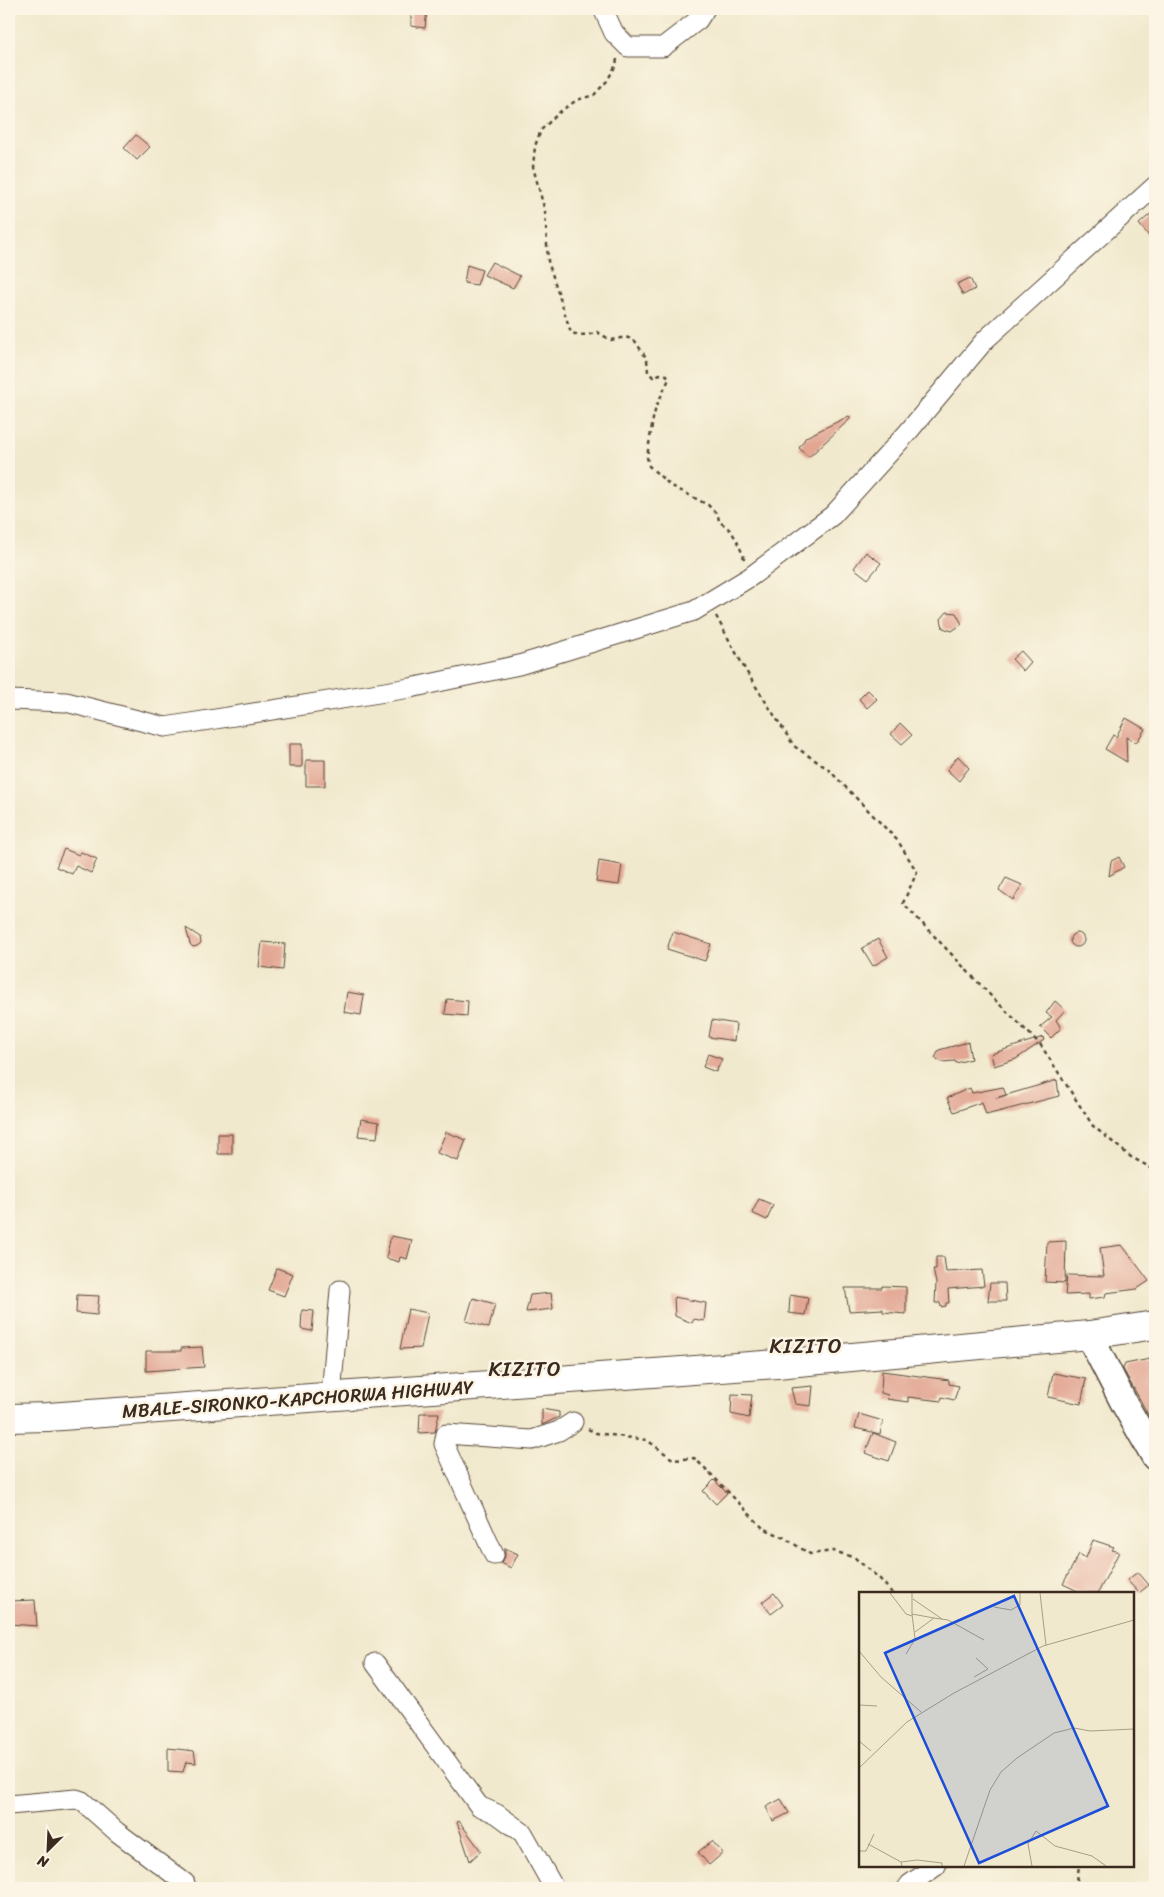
<svg xmlns="http://www.w3.org/2000/svg" width="1164" height="1897" viewBox="0 0 1164 1897" font-family="Sriracha,sans-serif">
	<rect width="100%" height="100%" fill="#fcf5e5"/>
	<filter id="ink" filterUnits="userSpaceOnUse"><feTurbulence type="fractalNoise" baseFrequency=".02" numOctaves="2"/><feDisplacementMap in="SourceGraphic" scale="10" xChannelSelector="R" yChannelSelector="G"/><feConvolveMatrix kernelMatrix="1 2 1 2 8 2 1 2 1" color-interpolation-filters="sRGB"/></filter>
	<filter id="wash" filterUnits="userSpaceOnUse"><feTurbulence type="fractalNoise" baseFrequency=".0096" numOctaves="4" result="noise"/><feDisplacementMap in="SourceGraphic" scale="20" xChannelSelector="R" yChannelSelector="G"/><feGaussianBlur stdDeviation="1.12" result="paint"/><feColorMatrix in="noise" values="0 0 0 0 0 0 0 0 0 0 0 0 0 0 0 0 0 1.4 0 .05"/><feComposite in="paint" operator="in"/></filter>
	<g filter="url(#wash)">
		<rect width="100%" height="100%" fill="#f1e9cd"/>
		<g id="blocks">
			<path fill="#e2a693" d="M 411,9 L 427,9 L 425,28 L 411,26 Z
				M 136,135 L 150,147 L 137,160 L 124,148 Z
				M 1155,210 L 1155,243 L 1139,224 Z
				M 492,262 L 520,276 L 513,288 L 484,275 Z
				M 467,265 L 482,270 L 477,285 L 464,283 Z
				M 970,278 L 975,289 L 963,295 L 957,284 Z
				M 849,416 L 851,418 L 809,457 L 799,448 L 806,437 Z
				M 866,552 L 881,563 L 868,579 L 854,568 Z
				M 947,612 L 956,613 L 962,624 L 952,631 L 943,628 L 941,619 Z
				M 1021,651 L 1031,662 L 1023,671 L 1012,659 Z
				M 868,690 L 877,699 L 867,708 L 859,699 Z
				M 1126,718 L 1145,729 L 1136,743 L 1126,737 L 1127,762 L 1105,749 L 1113,735 L 1116,737 Z
				M 900,723 L 912,735 L 902,744 L 891,734 Z
				M 289,744 L 302,744 L 302,767 L 289,767 Z
				M 958,756 L 969,768 L 959,781 L 947,770 Z
				M 306,760 L 325,760 L 325,786 L 306,786 Z
				M 64,849 L 79,855 L 81,852 L 97,859 L 91,873 L 76,866 L 72,874 L 56,867 Z
				M 1119,857 L 1124,867 L 1109,876 L 1111,861 Z
				M 599,861 L 622,865 L 619,885 L 596,882 Z
				M 1006,878 L 1022,885 L 1013,900 L 999,890 Z
				M 186,928 L 200,937 L 201,943 L 197,946 L 193,947 L 190,944 Z
				M 673,932 L 711,944 L 705,961 L 667,949 Z
				M1070 940a7 7 0 1 1 14 0a7 7 0 1 1-14 0Z
				M 878,939 L 888,957 L 873,966 L 862,948 Z
				M 262,942 L 285,944 L 283,970 L 259,967 Z
				M 347,992 L 364,995 L 361,1015 L 344,1012 Z
				M 447,999 L 468,1001 L 467,1016 L 445,1014 Z
				M 1055,1001 L 1065,1010 L 1056,1020 L 1061,1028 L 1051,1038 L 1040,1027 L 1052,1017 L 1046,1013 Z
				M 712,1020 L 736,1024 L 734,1041 L 709,1037 Z
				M 1043,1037 L 1044,1040 L 1016,1059 L 994,1066 L 991,1054 Z
				M 968,1042 L 971,1059 L 956,1063 L 955,1061 L 942,1062 L 935,1058 L 939,1050 Z
				M 708,1054 L 722,1059 L 716,1072 L 703,1067 Z
				M 1057,1080 L 1059,1096 L 986,1115 L 982,1102 L 954,1112 L 947,1098 L 970,1088 L 972,1093 L 1003,1087 L 1006,1095 L 996,1098 Z
				M 361,1119 L 379,1122 L 377,1138 L 358,1136 Z
				M 446,1132 L 466,1140 L 458,1161 L 437,1153 Z
				M 218,1134 L 232,1134 L 232,1154 L 218,1154 Z
				M 759,1199 L 773,1205 L 767,1220 L 752,1213 Z
				M 391,1236 L 412,1240 L 407,1259 L 400,1257 L 399,1262 L 386,1258 Z
				M 1066,1241 L 1065,1283 L 1045,1282 L 1047,1242 Z
				M 1122,1245 L 1149,1281 L 1137,1289 L 1106,1293 L 1105,1297 L 1089,1299 L 1089,1294 L 1065,1295 L 1067,1275 L 1104,1276 L 1100,1248 Z
				M 936,1257 L 944,1257 L 946,1272 L 982,1270 L 984,1286 L 948,1289 L 949,1303 L 946,1303 L 946,1306 L 941,1307 L 940,1303 L 935,1303 L 936,1283 L 933,1269 L 936,1269 Z
				M 277,1268 L 293,1274 L 284,1296 L 268,1290 Z
				M 990,1283 L 1005,1283 L 1006,1301 L 988,1301 Z
				M 882,1286 L 906,1287 L 906,1314 L 883,1312 L 883,1309 L 849,1311 L 845,1288 L 882,1288 Z
				M 551,1293 L 553,1309 L 526,1312 L 530,1295 Z
				M 77,1295 L 99,1296 L 97,1315 L 76,1313 Z
				M 790,1295 L 808,1298 L 805,1315 L 789,1313 Z
				M 674,1297 L 706,1303 L 704,1321 L 694,1319 L 692,1323 L 675,1316 Z
				M 473,1298 L 495,1304 L 489,1328 L 466,1321 Z
				M 408,1309 L 428,1313 L 421,1348 L 400,1349 Z
				M 302,1310 L 314,1311 L 312,1331 L 301,1329 Z
				M 202,1347 L 204,1367 L 146,1371 L 146,1351 L 181,1351 L 181,1348 Z
				M 1155,1358 L 1155,1427 L 1123,1369 L 1125,1364 Z
				M 882,1371 L 949,1380 L 949,1384 L 959,1386 L 954,1400 L 942,1397 L 941,1401 L 908,1397 L 908,1402 L 887,1399 L 888,1395 L 881,1393 Z
				M 1053,1373 L 1086,1379 L 1081,1404 L 1048,1397 Z
				M 813,1386 L 811,1406 L 795,1404 L 791,1388 Z
				M 732,1394 L 752,1395 L 749,1418 L 731,1414 Z
				M 542,1409 L 559,1412 L 559,1417 L 542,1425 Z
				M 420,1413 L 439,1413 L 435,1432 L 419,1433 Z
				M 859,1414 L 883,1421 L 880,1434 L 855,1428 Z
				M 873,1433 L 896,1442 L 889,1461 L 865,1453 Z
				M 714,1480 L 727,1493 L 716,1504 L 703,1491 Z
				M 1093,1540 L 1114,1547 L 1112,1550 L 1119,1552 L 1098,1593 L 1082,1593 L 1063,1584 L 1079,1554 L 1086,1558 Z
				M 505,1548 L 518,1554 L 511,1568 L 501,1563 L 505,1557 Z
				M 1138,1572 L 1149,1585 L 1139,1593 L 1127,1580 Z
				M 774,1593 L 783,1605 L 771,1614 L 762,1602 Z
				M 35,1600 L 37,1626 L 9,1624 L 9,1601 Z
				M 168,1748 L 194,1751 L 196,1763 L 186,1762 L 183,1772 L 168,1771 Z
				M 781,1799 L 789,1813 L 773,1821 L 766,1807 Z
				M 459,1821 L 481,1851 L 470,1861 L 457,1822 Z
				M 712,1841 L 723,1853 L 709,1865 L 698,1852 Z"/>
		</g>
	</g>
	<g filter="url(#ink)">
		<use href="#blocks" fill-opacity="0" stroke="#564738" stroke-width="1"/>
		<g fill="none" stroke-linecap="round" stroke-linejoin="round">
			<g stroke="#564738" stroke-width="21">
				<path id="street" d="M 603,9 L 614,33 L 628,47 L 663,47 L 698,20 L 705,9
					M 9,700 L 66,702 L 165,727 L 410,688 L 519,665 L 694,611 L 750,577 L 833,515 L 908,432 L 985,340 L 1155,186
					M 331,1396 L 340,1290
					M 494,1555 L 444,1444 L 446,1434 L 532,1440 L 559,1431 L 573,1422
					M 375,1663 L 479,1806 L 497,1814 L 523,1833 L 554,1888
					M 9,1805 L 76,1799 L 82,1801 L 117,1832 L 185,1883
					M 907,1888 L 910,1884 L 936,1866"/>
			</g>
			<g stroke="#564738" stroke-width="29">
				<path id="secondary" d="M 1089,1335 L 1125,1405 L 1155,1457"/>
			</g>
			<g stroke="#564738" stroke-width="30">
				<path id="primary" d="M 9,1418 L 48,1417 L 777,1364 L 1089,1335 L 1155,1325"/>
			</g>
			<path stroke="#564738" stroke-width="2.5" stroke-dasharray="4 4" stroke-linecap="butt" d="M 617,59 L 616,65 L 607,81 L 594,95 L 577,100 L 562,110 L 541,130 L 535,146 L 533,167 L 545,211 L 548,261 L 571,333 C 580,335 588,336 597,332 L 611,340 L 626,337 L 635,341 L 647,359 L 648,372 L 653,377 L 660,374 L 667,375 L 669,379 L 656,407 L 653,419 L 647,457 L 649,466 L 670,485 L 708,505 L 718,515 L 719,522 C 734,529 739,545 745,561
				M 716,616 L 746,671 L 794,746 L 828,769 L 898,841 L 917,872 L 903,903 L 991,996 L 1040,1044 L 1093,1126 L 1131,1157 L 1155,1170
				M 588,1429 L 596,1433 L 647,1440 L 674,1460 L 694,1458 L 708,1471 L 763,1528 L 783,1537 L 810,1554 L 834,1551 L 855,1558 L 880,1579 L 892,1593
				M 1076,1888 L 1079,1866"/>
			<use href="#street" stroke="#fff" stroke-width="19"/>
			<use href="#secondary" stroke="#fff" stroke-width="26"/>
			<use href="#primary" stroke="#fff" stroke-width="28"/>
		</g>
	</g>
	<g text-anchor="middle" dominant-baseline="central" stroke-width="5" stroke-linejoin="round" paint-order="stroke">
		<g font-size="19" fill="#3b2a1e" stroke="#fcf5e5">
			<text transform="translate(298 1399) rotate(-4)">MBALE-SIRONKO-KAPCHORWA HIGHWAY</text>
		</g>
		<g font-size="21" letter-spacing="1" fill="#3b2a1e" stroke="#fcf5e5">
			<text x="806" y="1346">KIZITO</text>
			<text x="525" y="1369">KIZITO</text>
		</g>
	</g>
	<g transform="translate(859 1592)">
		<rect width="275" height="275" fill="#f1e9cd"/>
		<path fill="none" stroke="#a89d87" stroke-width="1" d="M 31,1 L 47,22 L 53,24M 181,1 L 187,53M 54,7 L 83,27M 135,15 L 152,18 L 161,13 L 161,1M 53,22 L 53,1M 75,26 L 89,28 L 125,48M 0,59 L 22,85 L 62,120M 47,62 L 56,47 L 53,22 L 75,26 L 56,40M 115,85 L 129,77 L 117,66M 0,113 L 18,114M 0,149 L 12,159M 0,176 L 48,130 L 95,101 L 184,54 L 275,28M 9,252 L 42,270M 0,259 L 7,259 L 15,242M 43,274 L 42,270 L 58,268 L 83,271 L 83,274M 105,274 L 131,198 L 142,180 L 158,166 L 195,141 L 215,136 L 231,139 L 275,137M 173,274 L 169,252 L 177,239 L 196,254 L 233,264 L 247,274"/>
		<path fill="#1d4ed8" fill-opacity="0.15" stroke="#1d4ed8" stroke-width="2.5" d="M 155,4 L 249,214 L 120,271 L 26,61 Z"/>
		<rect width="275" height="275" fill="none" stroke="#3b2a1e" stroke-width="2.5"/>
	</g>
	<rect width="1164" height="1897" fill="none" stroke="#fcf5e5" stroke-width="30"/>
	<g transform="translate(48 1850) rotate(204)" stroke="#fcf5e5" stroke-width="4" paint-order="stroke">
	<path d="M0-4L9 19L0 12L-9 19Z" fill="#3b2a1e"/>
	<text y="-8" font-size="14" font-weight="bold" text-anchor="middle" fill="#3b2a1e">N</text>
	</g>
</svg>
